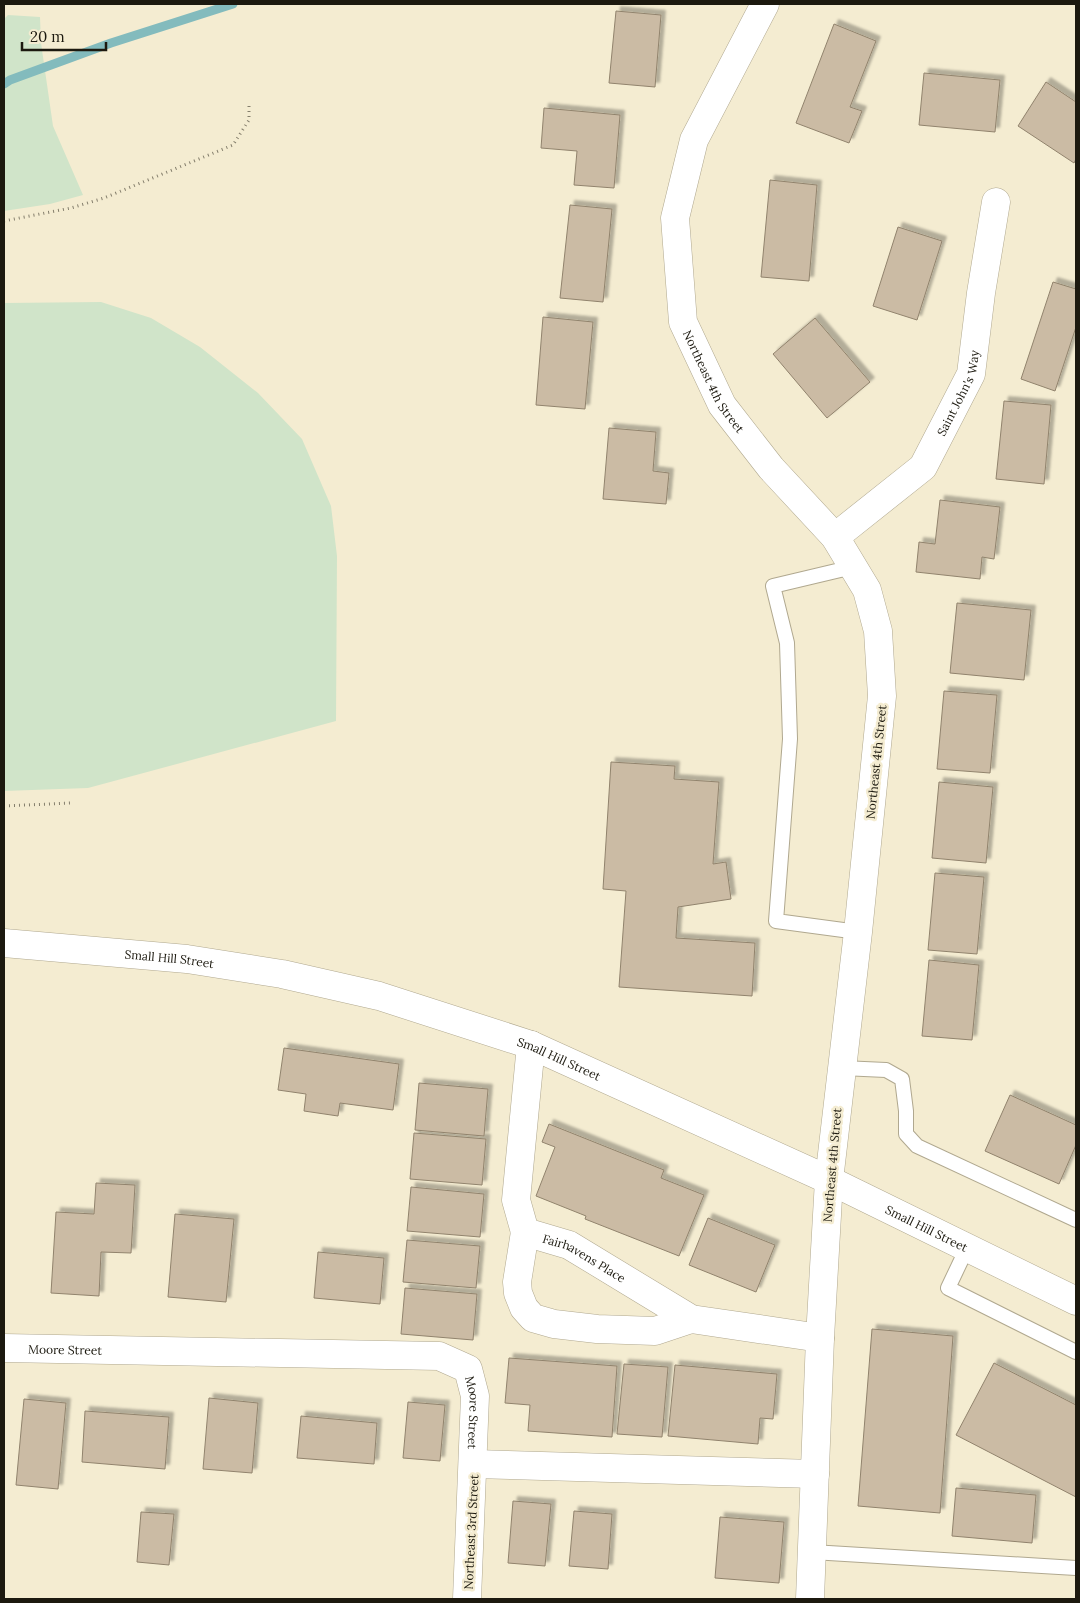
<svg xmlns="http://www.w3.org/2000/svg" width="1080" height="1603" viewBox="0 0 1080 1603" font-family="Lora,serif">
	<defs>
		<filter id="shadow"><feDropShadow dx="4.5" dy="-4.5" stdDeviation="1" flood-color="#0004"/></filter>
	</defs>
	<rect width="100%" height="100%" fill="#f4ecd1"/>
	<path fill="#d0e4c9" d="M 8,15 L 40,17 L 41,43 L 53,126 L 83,195 L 50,204 L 4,211 L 4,19 Z
		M 101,302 L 151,318 L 200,347 L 258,393 L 302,439 L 331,506 L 337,556 L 336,721 L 88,788 L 4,791 L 4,303 Z"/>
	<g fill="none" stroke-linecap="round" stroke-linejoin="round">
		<path stroke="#83bbbd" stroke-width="9" d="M 4,84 L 10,80 L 111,43 L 233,4"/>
	</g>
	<path fill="#cbbba4" stroke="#91836d" filter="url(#shadow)" d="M 616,11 L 661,15 L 655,87 L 609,83 Z
		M 834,24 L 876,41 L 850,107 L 862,111 L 849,143 L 796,123 Z
		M 924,73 L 1000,80 L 995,132 L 919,125 Z
		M 1046,82 L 1076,102 L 1076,159 L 1074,163 L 1018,126 Z
		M 544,108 L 620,115 L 614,188 L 574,185 L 577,151 L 541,148 Z
		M 770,180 L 817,185 L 809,281 L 761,277 Z
		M 570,205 L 612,209 L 603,302 L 560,298 Z
		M 898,227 L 942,241 L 917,320 L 873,306 Z
		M 1053,282 L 1076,289 L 1076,327 L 1055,391 L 1021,379 Z
		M 543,317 L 593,322 L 585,409 L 536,405 Z
		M 815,318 L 870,382 L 827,418 L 773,354 Z
		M 1004,401 L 1051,405 L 1044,484 L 996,479 Z
		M 609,428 L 656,432 L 653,471 L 669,473 L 666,504 L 603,499 Z
		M 940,500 L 1000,507 L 994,559 L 982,557 L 980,579 L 916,572 L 919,542 L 935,544 Z
		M 957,603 L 1031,610 L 1024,680 L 950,673 Z
		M 944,691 L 997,695 L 990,773 L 937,769 Z
		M 611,762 L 675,766 L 674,779 L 719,782 L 713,864 L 726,862 L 731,899 L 678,907 L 676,938 L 755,943 L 752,996 L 619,987 L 626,891 L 603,889 Z
		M 939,782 L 993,787 L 986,863 L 932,858 Z
		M 935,873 L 984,877 L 977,954 L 928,950 Z
		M 929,960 L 979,965 L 972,1040 L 922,1036 Z
		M 284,1048 L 399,1064 L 393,1110 L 340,1103 L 338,1116 L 304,1111 L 306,1094 L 278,1090 Z
		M 419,1083 L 488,1089 L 484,1136 L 415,1130 Z
		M 1010,1095 L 1076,1125 L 1076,1145 L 1059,1184 L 985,1151 Z
		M 549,1124 L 664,1170 L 661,1178 L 704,1195 L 679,1256 L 585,1219 L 586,1216 L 536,1196 L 555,1147 L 542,1142 Z
		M 414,1133 L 486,1139 L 482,1185 L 410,1179 Z
		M 96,1183 L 135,1185 L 131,1253 L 101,1252 L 99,1296 L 51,1293 L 56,1212 L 94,1214 Z
		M 411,1187 L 484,1194 L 480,1237 L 407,1231 Z
		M 175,1214 L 234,1219 L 226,1302 L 168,1297 Z
		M 708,1218 L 775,1245 L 756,1292 L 689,1265 Z
		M 407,1240 L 480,1246 L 476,1288 L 403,1282 Z
		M 318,1252 L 384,1258 L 380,1304 L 314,1298 Z
		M 405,1288 L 477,1294 L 473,1340 L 401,1334 Z
		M 872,1329 L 953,1336 L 940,1513 L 858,1506 Z
		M 509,1358 L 617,1366 L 612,1437 L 528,1431 L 530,1405 L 505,1403 Z
		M 994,1363 L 1076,1405 L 1076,1497 L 956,1435 Z
		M 624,1364 L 668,1367 L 662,1437 L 617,1434 Z
		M 675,1365 L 777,1374 L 773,1419 L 760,1418 L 758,1444 L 668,1436 Z
		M 209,1398 L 258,1403 L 252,1473 L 203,1469 Z
		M 24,1399 L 66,1403 L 58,1489 L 16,1485 Z
		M 408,1402 L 445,1405 L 440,1461 L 403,1458 Z
		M 85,1411 L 169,1417 L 165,1469 L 82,1462 Z
		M 301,1416 L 377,1423 L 374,1464 L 297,1458 Z
		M 956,1488 L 1036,1495 L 1032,1543 L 952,1536 Z
		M 513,1501 L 551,1504 L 545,1566 L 508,1563 Z
		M 574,1511 L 612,1514 L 608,1569 L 569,1566 Z
		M 141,1512 L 174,1514 L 169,1565 L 137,1562 Z
		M 720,1517 L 784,1522 L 779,1583 L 715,1578 Z"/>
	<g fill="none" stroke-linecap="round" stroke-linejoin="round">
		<g stroke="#b0a88f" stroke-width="16">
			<path id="service" d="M 853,567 L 773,586 L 787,643 L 790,739 L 776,921 L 858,932
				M 842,1068 L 886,1070 L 902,1079 L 906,1111 L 906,1134 L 917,1146 L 1076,1220
				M 967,1248 L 948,1288 L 1076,1352
				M 812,1552 L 1076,1568"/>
		</g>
		<g stroke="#b0a88f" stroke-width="29">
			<g id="minor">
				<path id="s1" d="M 765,4 L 694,140 L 675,218 L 683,322 L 722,405 L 771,468 L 835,537 L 867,590 L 878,631 L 882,696 L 858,932 L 829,1180 L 820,1338 L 810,1599"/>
				<path id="s2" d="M 835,537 L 923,467 L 971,374 L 981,293 L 996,202"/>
				<path id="s3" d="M 531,1045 L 516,1200 L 525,1232 L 569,1245 L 691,1319 L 820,1338"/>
				<path d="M 525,1232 L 517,1282 L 518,1293 L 524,1308 L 533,1318 L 554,1324 L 597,1329 L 655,1331 L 691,1319"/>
				<path id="s4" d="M 4,1348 L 439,1356 L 468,1369 L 475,1396 L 467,1599"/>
				<path d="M 474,1464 L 815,1474"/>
			</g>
		</g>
		<g stroke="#b0a88f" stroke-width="29">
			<g id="tertiary">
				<path id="s5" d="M 4,943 L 187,959 L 282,974 L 379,996 L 531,1045 L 829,1180 L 1076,1301"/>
			</g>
		</g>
		<path stroke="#847e6c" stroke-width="3" stroke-dasharray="1 4" stroke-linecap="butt" d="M 4,221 L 71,208 L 104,198 L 233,145 L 249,120 L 249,103
			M 4,806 L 71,803"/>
		<use href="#service" stroke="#fff" stroke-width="14"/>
		<use href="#minor" stroke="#fff" stroke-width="28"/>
		<use href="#tertiary" stroke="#fff" stroke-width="28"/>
	</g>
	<g text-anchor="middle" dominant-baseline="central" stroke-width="5" stroke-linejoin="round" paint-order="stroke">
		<g font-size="12" fill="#1c190f" stroke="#f4ecd1">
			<text stroke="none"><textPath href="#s1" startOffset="405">Northeast 4th Street</textPath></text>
			<text stroke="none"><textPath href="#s2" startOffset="195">Saint John's Way</textPath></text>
			<text transform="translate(876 762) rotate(-84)">Northeast 4th Street</text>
			<text stroke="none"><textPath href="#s5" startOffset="166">Small Hill Street</textPath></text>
			<text stroke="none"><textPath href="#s5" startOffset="570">Small Hill Street</textPath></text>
			<text transform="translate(832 1165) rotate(-85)">Northeast 4th Street</text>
			<text stroke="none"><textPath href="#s5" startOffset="975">Small Hill Street</textPath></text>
			<text stroke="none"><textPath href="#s3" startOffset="254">Fairhavens Place</textPath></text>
			<text stroke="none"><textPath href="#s4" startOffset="61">Moore Street</textPath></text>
			<text stroke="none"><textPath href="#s4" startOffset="511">Moore Street</textPath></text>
			<text transform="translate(471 1532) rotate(-87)">Northeast 3rd Street</text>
		</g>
	</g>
	<rect width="1080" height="1603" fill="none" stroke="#1c190f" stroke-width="10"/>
	<path d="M22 42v8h84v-8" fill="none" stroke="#1c190f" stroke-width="2.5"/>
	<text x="30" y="42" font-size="15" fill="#1c190f" stroke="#f4ecd1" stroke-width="4" paint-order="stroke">20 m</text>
</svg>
